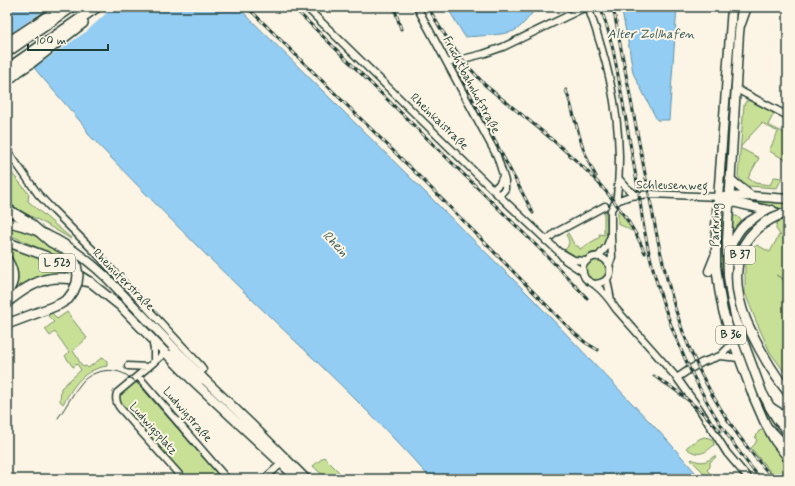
<svg xmlns="http://www.w3.org/2000/svg" width="795" height="486" viewBox="0 0 795 486" font-family="Mynerve,sans-serif">
	<rect width="100%" height="100%" fill="#fcf5e5"/>
	<filter id="ink" filterUnits="userSpaceOnUse"><feTurbulence type="fractalNoise" baseFrequency=".025" numOctaves="2"/><feDisplacementMap in="SourceGraphic" scale="8" xChannelSelector="R" yChannelSelector="G"/><feConvolveMatrix kernelMatrix="1 2 1 2 8 2 1 2 1" color-interpolation-filters="sRGB"/></filter>
	<g filter="url(#ink)">
		<path fill="#c8e096" stroke="#748e65" d="M 746,101 L 750,101 L 774,113 L 768,125 L 778,130 L 776,131 L 762,123 L 748,138 L 740,148 L 759,158 L 748,178 L 755,183 L 770,185 L 774,177 L 782,178 L 777,188 L 748,186 L 742,182 L 738,176 L 744,105 Z
			M 788,126 L 788,161 L 769,151 L 779,130 L 784,133 Z
			M 7,167 L 29,194 L 28,201 L 52,222 L 71,238 L 71,239 L 44,223 L 21,211 L 7,202 Z
			M 741,199 L 788,203 L 788,210 L 783,211 L 767,206 L 741,201 Z
			M 619,210 L 632,230 L 631,231 L 627,228 L 618,224 L 618,211 Z
			M 606,211 C 606,222 610,244 600,251 C 596,254 592,254 588,256 C 578,261 573,257 565,250 C 570,244 570,241 566,235 L 568,233 L 575,246 L 578,246 L 580,249 L 600,237 L 599,234 L 604,235 L 604,212 Z
			M 722,216 L 723,216 L 722,256 L 727,296 L 733,320 L 772,416 L 768,418 C 757,396 749,373 741,350 C 733,327 725,304 722,280 C 719,259 721,237 722,216 Z
			M 731,216 L 737,216 L 743,222 L 731,237 Z
			M 786,219 L 788,220 L 788,281 L 776,275 L 788,283 L 788,377 L 770,352 L 756,321 L 745,293 L 745,255 L 757,245 L 770,252 L 779,235 L 781,236 L 776,229 C 776,221 779,221 786,219 Z
			M 7,226 L 31,234 L 51,244 L 63,251 L 67,262 L 28,243 L 7,234 Z
			M 7,246 L 38,257 L 60,267 L 73,276 L 12,294 L 11,260 L 7,255 Z
			M586 270a10 10 0 1 1 20 0a10 10 0 1 1-20 0Z
			M 67,312 L 87,338 L 73,351 C 77,356 79,362 83,367 L 86,366 L 88,368 L 103,357 L 107,361 L 107,366 C 83,370 75,384 63,404 L 60,401 L 61,388 L 81,370 L 77,364 L 73,367 L 65,356 L 69,352 L 55,332 L 50,336 L 45,329 L 54,322 L 48,316 L 52,313 L 57,319 Z
			M 138,376 L 227,479 L 183,479 L 120,408 L 117,393 Z
			M 765,429 L 788,467 L 788,479 L 776,479 L 751,448 L 755,444 L 757,440 L 755,438 L 759,431 Z
			M 704,437 L 709,438 L 713,440 L 714,445 C 704,454 698,457 686,448 L 693,442 L 694,443 L 699,439 Z
			M 714,456 L 716,457 L 710,462 L 710,467 L 707,470 L 715,478 L 710,479 L 691,460 L 692,459 C 700,464 708,462 714,456 Z
			M 324,457 L 340,473 L 336,479 C 326,479 320,473 313,466 Z"/>
		<path fill="#93cdf3" stroke="#6593a7" d="M 7,7 L 238,7 L 532,298 L 668,441 L 701,479 L 431,479 C 372,412 305,351 241,289 C 189,239 138,186 88,134 L 86,128 L 40,75 L 7,34 Z
			M 447,7 L 536,7 L 533,9 L 534,11 C 528,18 522,27 514,31 C 505,35 477,36 465,37 Z
			M 621,7 L 677,7 L 669,120 L 657,120 L 633,73 L 629,47 Z"/>
		<path fill="#fcf5e5" d="M 49,7 L 113,7 L 87,31 L 32,69 L 7,37 L 7,36 Z"/>
		<g fill="none" stroke-linecap="round" stroke-linejoin="round">
			<g stroke="#1f3d34" stroke-width="9">
				<path id="minor" d="M 306,7 L 493,190 L 558,251 L 565,260 L 583,272
					M 417,7 L 497,156 L 505,181 L 505,189 L 499,196
					M 588,7 C 606,56 618,103 619,156 C 619,172 619,186 616,202
					M 742,24 L 748,7
					M 447,63 L 483,54 L 503,47 L 586,7
					M 736,88 L 742,92 L 788,116
					M 7,150 L 38,194 L 51,208 L 96,253 L 201,366 L 203,370
					M 619,179 L 627,188 L 636,195
					M 493,190 L 500,183 L 503,176
					M 546,241 L 555,233 L 605,206
					M 562,253 L 574,260 L 586,261
					M 598,257 L 607,246 L 610,238
					M 609,266 L 612,257 L 611,237 L 611,210 L 615,203 L 619,200 L 630,196 L 652,194 L 718,197
					M 607,280 L 611,300
					M 595,284 C 623,281 607,247 589,259 C 586,261 584,263 583,266 C 582,270 583,275 585,278 C 588,282 592,282 595,285 C 603,291 610,300 616,309 L 677,378 L 700,410 L 727,453 L 749,479
					M 152,340 L 154,349 L 154,362
					M 720,356 L 739,358
					M 128,366 L 148,367
					M 138,376 L 227,479
					M 677,378 L 690,369 L 703,362 L 720,356 L 733,343
					M 183,479 L 120,408 C 116,403 115,399 117,393 L 165,353 L 172,354 L 199,380 L 206,381
					M 264,479 L 283,462"/>
			</g>
			<g stroke="#1f3d34" stroke-width="11">
				<path id="major" d="M 732,7 L 716,226 L 716,266 L 719,289 L 723,311 L 732,338 L 754,398 L 764,421 L 775,441 L 788,458
					M 742,7 L 739,33 L 727,241 L 728,276 L 731,297 L 736,320 L 742,338 L 762,392 L 770,407 L 778,412 L 788,422
					M 730,179 L 737,185 L 751,196
					M 718,197 C 739,206 763,207 784,215
					M 724,197 L 751,196 L 788,199
					M 7,222 C 24,226 41,231 57,240 C 75,250 91,263 106,277 L 206,381 L 253,426 L 306,479
					M 7,242 L 46,256 L 68,268 L 90,282 L 120,306 L 190,378 L 286,468 L 297,479
					M 729,251 C 739,225 746,221 772,210
					M 709,271 L 715,256"/>
			</g>
			<g stroke="#1f3d34" stroke-width="12">
				<path id="highway" d="M 7,43 L 57,10
					M 7,52 L 72,7
					M 7,69 L 97,7
					M 7,81 L 19,71 L 31,63 L 83,23
					M 7,209 L 27,221 L 51,242 L 66,250 L 71,254 L 76,265
					M 7,260 C 14,271 15,282 7,292
					M 7,302 C 19,293 33,282 49,279 C 62,276 77,280 90,282
					M 746,321 C 758,347 770,370 788,392
					M 770,407 L 778,420 L 788,431
					M 770,430 L 788,449"/>
			</g>
			<use href="#minor" stroke="#fcf5e5" stroke-width="6"/>
			<use href="#major" stroke="#fcf5e5" stroke-width="8"/>
			<use href="#highway" stroke="#fcf5e5" stroke-width="9"/>
			<path stroke="#1f3d34" stroke-width="1" d="M 7,63 L 88,7
				M 58,418 C 67,406 73,392 83,381 C 94,370 113,367 126,375 C 133,379 138,384 143,389 L 222,479"/>
			<g stroke="#1f3d34" stroke-width="3">
				<path id="rail" d="M 247,7 L 425,182 L 575,334 L 586,343 L 598,350
					M 293,7 L 549,258 L 587,298
					M 394,7 L 401,29
					M 428,7 C 443,35 463,62 485,85 C 544,134 614,180 645,253
					M 600,7 C 611,34 616,63 621,92 C 627,126 633,160 639,194 C 641,207 642,220 645,233 C 661,319 699,402 753,470
					M 613,7 L 657,236 C 662,260 668,284 675,308 C 694,371 729,430 774,479
					M 447,44 L 463,81 L 533,213
					M 566,90 C 576,118 580,150 596,176
					M 654,376 C 679,391 701,409 720,431
					M 750,466 L 761,479"/>
			</g>
			<use href="#rail" stroke="#fcf5e5" stroke-width="1.5" stroke-dasharray="4.5" stroke-linecap="butt"/>
			<g stroke="#1f3d34" stroke-width="12" stroke-linecap="butt">
				<path id="highway-bridge" d="M 746,321 C 734,291 730,254 756,230 C 765,221 776,215 788,213
					M 7,324 L 50,308 L 60,304 L 68,299 L 73,292 L 77,283 L 78,275 L 76,265"/>
			</g>
			<use href="#highway-bridge" stroke="#fcf5e5" stroke-width="9"/>
		</g>
	</g>
	<g text-anchor="middle" dominant-baseline="central" stroke-width="4" stroke-linejoin="round" paint-order="stroke">
		<g fill="#fcf5e5" stroke="#617469" stroke-width="1">
			<rect x="725" y="246" width="30" height="18" rx="3"/>
			<rect x="39" y="254" width="36" height="18" rx="3"/>
			<rect x="716" y="326" width="30" height="18" rx="3"/>
		</g>
		<g font-size="11" font-weight="bold" fill="#1f3d34">
			<text x="740" y="255">B 37</text>
			<text x="57" y="263">L 523</text>
			<text x="731" y="335">B 36</text>
		</g>
		<g font-size="12" fill="#1f3d34" stroke="#fcf5e5">
			<text transform="translate(471 85) rotate(62)">Fruchtbahnhofstraße</text>
			<text transform="translate(439 122) rotate(44)">Rheinkaistraße</text>
			<text transform="translate(672 186) rotate(1)">Schleusenweg</text>
			<text transform="translate(716 225) rotate(-88)">Parkring</text>
			<text transform="translate(123 280) rotate(45)">Rheinuferstraße</text>
			<text transform="translate(187 415) rotate(49)">Ludwigstraße</text>
			<text transform="translate(153 429) rotate(48)">Ludwigsplatz</text>
		</g>
		<g font-size="13" font-style="italic" fill="#365a5a" stroke="#fcf5e5">
			<text x="651" y="34">Alter Zollhafen</text>
			<text transform="translate(335 244) rotate(46)">Rhein</text>
		</g>
	</g>
	<rect width="795" height="486" fill="none" stroke="#fcf5e5" stroke-width="24"/>
	<rect x="12" y="12" width="771" height="462" fill="none" stroke="#1f3d34" stroke-width="1.5" filter="url(#ink)"/>
	<path d="M28 44v6h80v-6" fill="none" stroke="#1f3d34" stroke-width="2"/>
	<text x="34" y="44" font-size="12" fill="#1f3d34" stroke="#fcf5e5" stroke-width="3" paint-order="stroke">100 m</text>
</svg>
